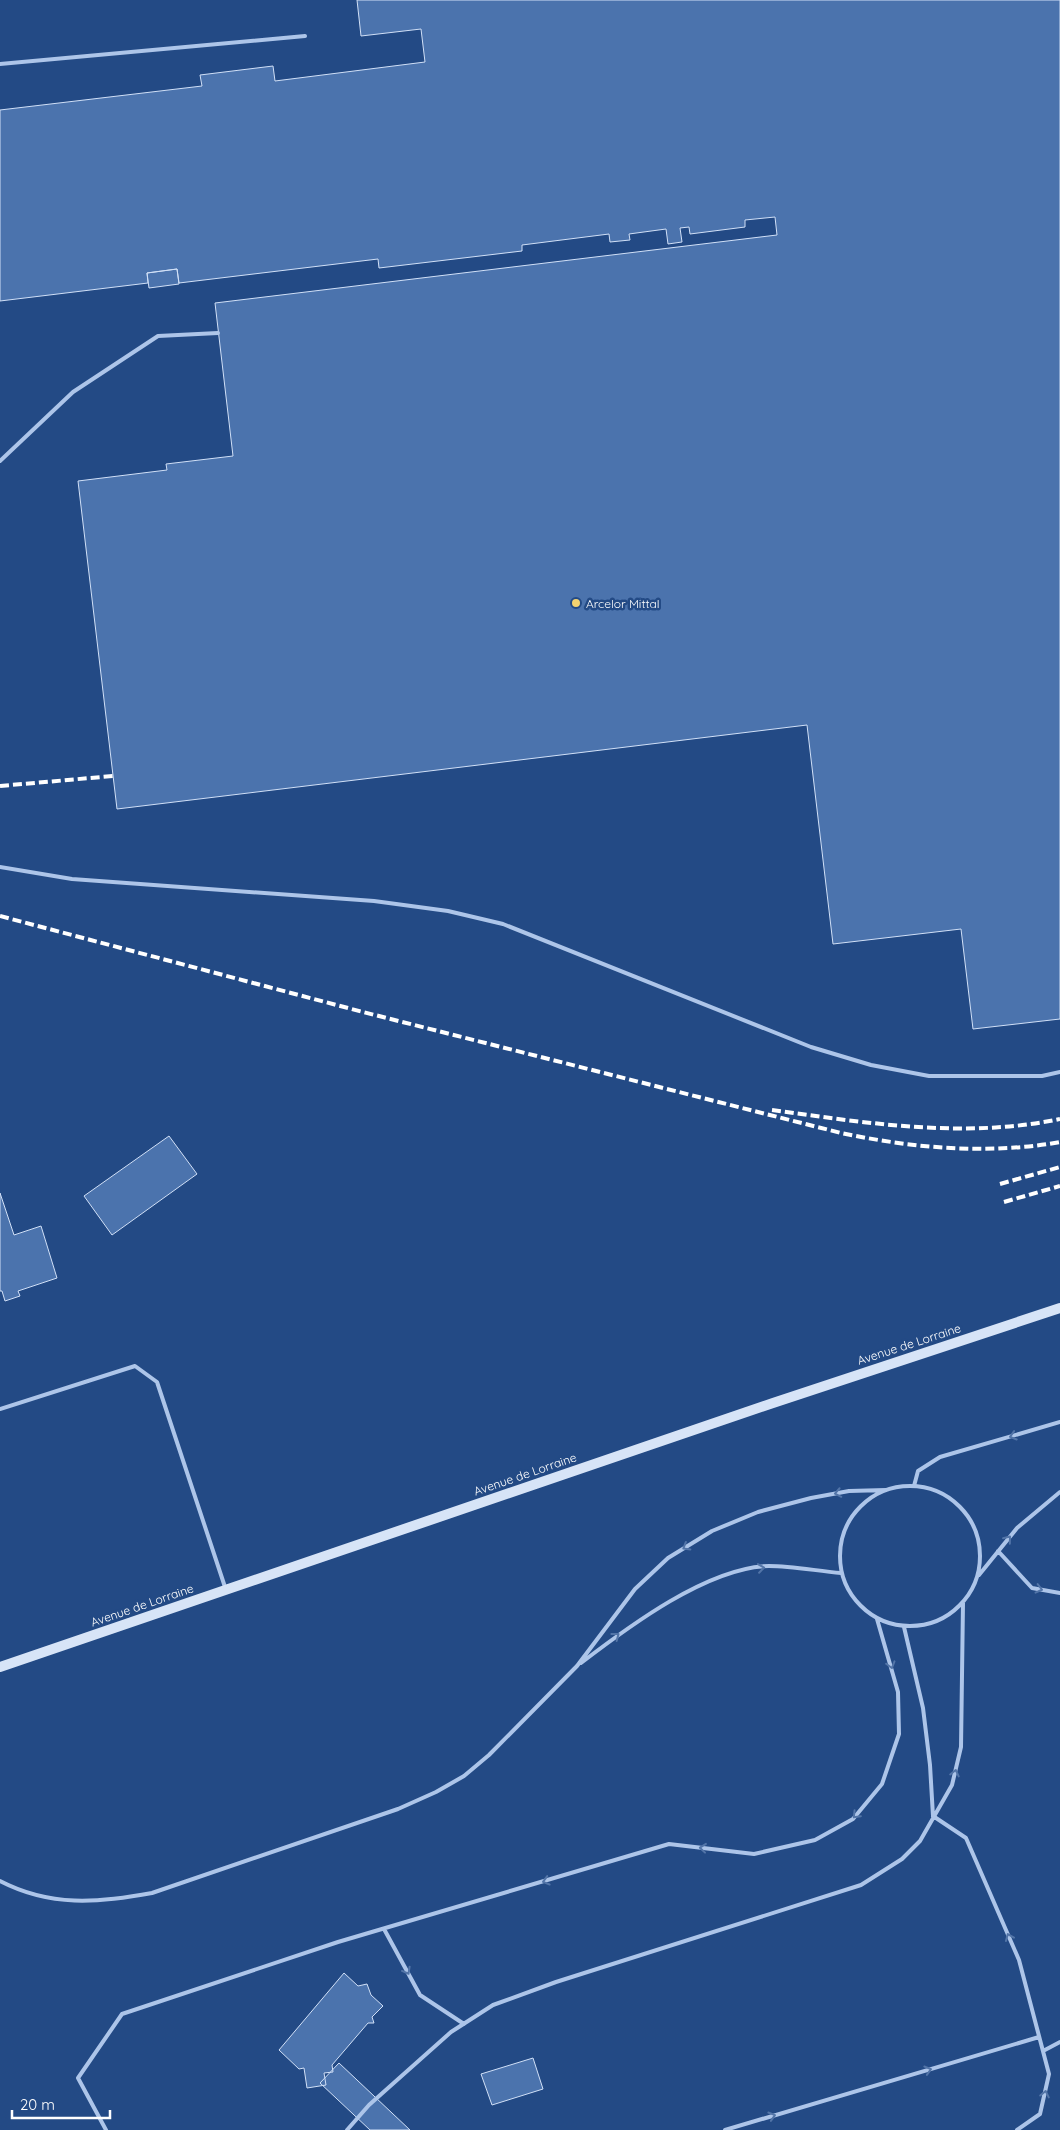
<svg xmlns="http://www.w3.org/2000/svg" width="1060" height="2130" viewBox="0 0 1060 2130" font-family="Quicksand,sans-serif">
	<rect width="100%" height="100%" fill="#234a85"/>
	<path fill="#4b73ad" stroke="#d1e0f7" d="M 357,0 L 1060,0 L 1060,1019 L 973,1029 L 961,929 L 833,944 L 807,725 L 117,809 L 78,481 L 167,470 L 166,464 L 233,456 L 215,303 L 777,235 L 775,217 L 745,220 L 745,227 L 690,234 L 689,227 L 680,228 L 682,242 L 668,244 L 666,229 L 629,234 L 630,240 L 610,242 L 609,234 L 522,245 L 522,251 L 379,268 L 378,259 L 179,283 L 177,269 L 147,273 L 148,283 L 0,301 L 0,110 L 202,86 L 200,75 L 273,66 L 275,81 L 425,62 L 421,29 L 361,36 Z
		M 177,269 L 179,284 L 149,288 L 147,273 Z
		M 169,1136 L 197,1174 L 112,1235 L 84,1196 Z
		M 0,1193 L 14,1235 L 41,1226 L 57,1278 L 18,1291 L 20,1296 L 5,1301 L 2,1291 L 0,1291 Z
		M 344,1973 L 358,1986 L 367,1984 L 371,1995 L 383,2006 L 372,2017 L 374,2023 L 368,2023 L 332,2065 L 333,2072 L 324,2073 L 326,2085 L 307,2088 L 304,2068 L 299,2069 L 279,2050 Z
		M 533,2058 L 543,2089 L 492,2105 L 481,2074 Z
		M 339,2063 L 410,2130 L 370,2130 L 320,2083 Z"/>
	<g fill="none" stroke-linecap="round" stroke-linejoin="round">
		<path stroke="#adc5e9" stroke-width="4" d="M 0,64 L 305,36
			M 0,461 L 73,392 L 158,336 L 218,333
			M 0,867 L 72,879 L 374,901 L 448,911 L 503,924 L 811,1047 L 871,1065 L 929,1076 L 1042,1076 L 1060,1072
			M 0,1409 L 135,1366 L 157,1382 L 226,1590
			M840 1556a70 70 0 1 1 140 0a70 70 0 1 1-140 0Z
			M 914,1486 L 918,1471 L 940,1457 L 1060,1422
			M 998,1551 L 1032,1588 L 1060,1593
			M 979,1575 L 1017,1528 L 1060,1492
			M 904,1627 L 923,1708 L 930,1765 L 933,1816
			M 581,1663 C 628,1627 708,1567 769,1566 C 792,1566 817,1571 841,1573
			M 933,1816 L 966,1838 L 1019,1960 L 1049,2074 L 1040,2114 L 1017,2130
			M 0,1881 C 50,1907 98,1903 152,1893 L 398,1809 L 436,1792 L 464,1776 L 489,1755 L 577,1666 L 635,1589 L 668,1558 L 712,1531 L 758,1512 L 811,1498 L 849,1491 L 886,1490
			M 384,1929 L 420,1995 L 464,2024
			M 1043,2051 L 1060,2042
			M 106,2130 L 78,2078 L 122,2014 L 338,1942 L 669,1844 L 754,1854 L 815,1840 L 853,1819 L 882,1784 L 899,1734 L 898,1692 L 877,1619
			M 347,2130 L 369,2105 L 451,2032 L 493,2005 L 556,1982 L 861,1885 L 902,1859 L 920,1841 L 952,1785 L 961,1747 L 963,1603
			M 725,2130 L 1039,2037"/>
		<path stroke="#d7e4f7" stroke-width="10" d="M 0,1667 L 773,1403 L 1060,1308"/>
		<path stroke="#fff" stroke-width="4" stroke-dasharray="9 4" stroke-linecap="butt" d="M 0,786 L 113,776
			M 0,916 L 363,1012 L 841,1133 C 913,1148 987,1155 1060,1142
			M 772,1110 C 867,1123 965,1139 1060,1119
			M 1000,1184 L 1060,1167
			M 1004,1202 L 1060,1186"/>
	</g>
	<defs><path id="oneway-chevron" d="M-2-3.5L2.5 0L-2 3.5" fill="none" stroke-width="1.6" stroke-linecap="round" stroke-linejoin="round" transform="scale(1.25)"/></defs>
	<g stroke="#5375a8">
		<use href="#oneway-chevron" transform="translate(1013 1436) rotate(163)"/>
		<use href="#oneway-chevron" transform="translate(838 1493) rotate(169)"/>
		<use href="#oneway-chevron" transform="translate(1008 1539) rotate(-51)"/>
		<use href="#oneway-chevron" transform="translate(686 1547) rotate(149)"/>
		<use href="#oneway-chevron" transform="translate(761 1568) rotate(-8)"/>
		<use href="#oneway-chevron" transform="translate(1039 1589) rotate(14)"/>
		<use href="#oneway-chevron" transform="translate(616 1636) rotate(-37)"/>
		<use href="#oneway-chevron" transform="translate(891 1665) rotate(74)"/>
		<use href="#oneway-chevron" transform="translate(955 1773) rotate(-77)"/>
		<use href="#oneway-chevron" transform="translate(856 1815) rotate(134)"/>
		<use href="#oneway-chevron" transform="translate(703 1848) rotate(-174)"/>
		<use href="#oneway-chevron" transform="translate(546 1881) rotate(164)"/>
		<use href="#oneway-chevron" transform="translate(1009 1937) rotate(-113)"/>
		<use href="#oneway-chevron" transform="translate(407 1971) rotate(61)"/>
		<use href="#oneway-chevron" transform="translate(928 2070) rotate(-17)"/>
		<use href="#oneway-chevron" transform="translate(1045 2094) rotate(-78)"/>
		<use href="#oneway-chevron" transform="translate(772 2116) rotate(-17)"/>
	</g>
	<circle fill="#f4d370" stroke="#234a85" stroke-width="2" cx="576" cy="603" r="5"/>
	<g text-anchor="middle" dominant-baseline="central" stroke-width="5" stroke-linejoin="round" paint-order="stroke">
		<g font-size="12" fill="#fff" stroke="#234a85" text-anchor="start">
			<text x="586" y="603">Arcelor Mittal</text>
		</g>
		<g font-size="12" fill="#fff" stroke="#234a85">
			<text transform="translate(909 1344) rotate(-18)">Avenue de Lorraine</text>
			<text transform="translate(525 1474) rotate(-19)">Avenue de Lorraine</text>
			<text transform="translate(142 1605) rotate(-19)">Avenue de Lorraine</text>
		</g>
	</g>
	<path d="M12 2110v8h98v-8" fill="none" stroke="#ffffff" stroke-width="2.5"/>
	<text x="20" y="2110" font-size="15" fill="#ffffff" stroke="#234a85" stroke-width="4" paint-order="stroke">20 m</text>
</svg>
